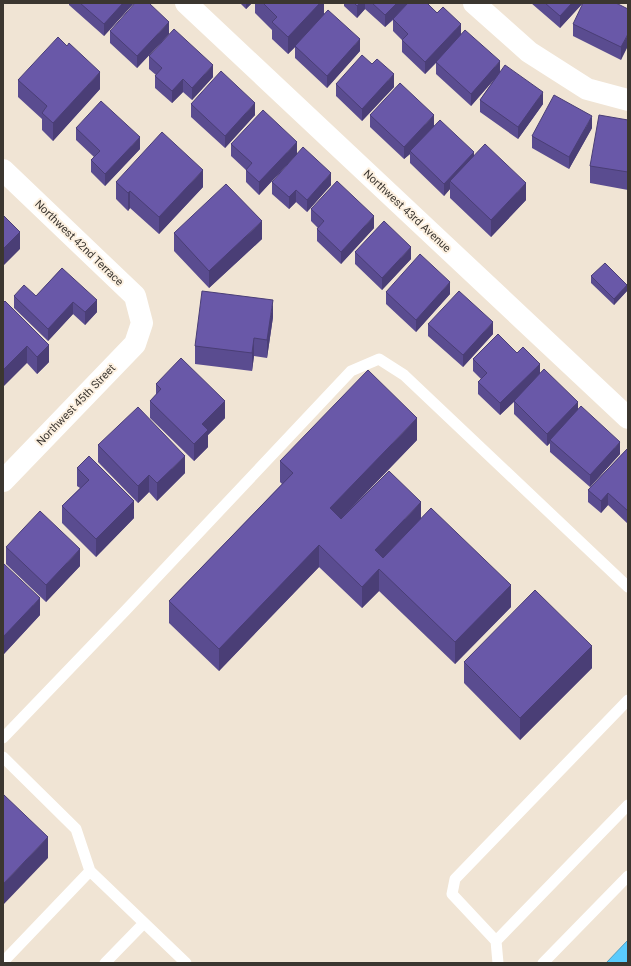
<svg xmlns="http://www.w3.org/2000/svg" width="631" height="966" viewBox="0 0 631 966" font-family="Roboto,sans-serif">
	<rect width="100%" height="100%" fill="#f0e4d4"/>
	<path fill="#5acbfd" stroke="#519ec0" d="M 628,940 L 628,963 L 606,963 Z"/>
	<g fill="none" stroke-linecap="round" stroke-linejoin="round">
		<path stroke="#fff" stroke-width="11" d="M 3,738 L 126,610 L 351,371 L 379,359 L 404,375 L 628,587
			M 3,757 L 76,829 L 90,871 L 186,963
			M 496,941 L 628,805
			M 3,962 L 90,871
			M 105,963 L 144,923
			M 498,963 L 496,941 L 452,894 L 455,879 L 628,700
			M 543,963 L 628,876"/>
		<path stroke="#fff" stroke-width="22" d="M 186,3 L 628,418
			M 474,3 L 529,52 L 587,89 L 628,100
			M 3,170 L 135,296 L 142,323 L 135,344 L 3,481"/>
	</g>
	<path fill="#5a4c90" d="M 69,3 L 134,3 L 104,36 L 69,5 Z
		M 240,3 L 252,3 L 246,9 Z
		M 255,3 L 324,3 L 324,13 L 360,51 L 327,88 L 295,58 L 295,47 L 288,54 L 272,39 L 272,30 L 255,13 Z
		M 344,3 L 427,3 L 461,35 L 500,72 L 543,104 L 518,139 L 480,112 L 480,100 L 495,78 L 471,106 L 436,74 L 436,63 L 425,74 L 402,52 L 402,40 L 393,31 L 393,20 L 385,27 L 365,9 L 357,18 L 344,6 Z
		M 531,3 L 583,3 L 560,28 Z
		M 628,9 L 621,60 L 573,36 L 573,24 Z
		M 110,31 L 169,34 L 137,68 L 110,43 Z
		M 149,56 L 213,77 L 192,100 L 183,92 L 172,103 L 155,88 L 155,76 L 156,75 L 149,69 Z
		M 372,64 L 394,87 L 362,121 L 336,96 L 336,84 Z
		M 18,80 L 100,89 L 53,141 L 42,130 L 42,119 L 18,97 Z
		M 191,104 L 255,115 L 225,148 L 191,117 Z
		M 370,115 L 434,126 L 474,156 L 526,200 L 491,237 L 450,198 L 450,189 L 444,196 L 410,163 L 410,154 L 404,159 L 370,127 Z
		M 628,120 L 628,190 L 590,183 L 590,166 Z
		M 76,128 L 140,149 L 105,186 L 91,172 L 91,160 L 94,157 L 76,140 Z
		M 592,128 L 569,169 L 532,148 L 532,136 Z
		M 231,144 L 297,154 L 259,195 L 246,182 L 246,170 L 231,156 Z
		M 116,182 L 203,187 L 159,234 L 130,208 L 128,211 L 116,199 Z
		M 272,182 L 331,185 L 307,212 L 296,202 L 289,209 L 272,194 Z
		M 311,209 L 374,228 L 341,264 L 317,241 L 317,229 L 318,228 L 311,221 Z
		M 174,233 L 262,239 L 209,288 L 174,251 Z
		M 355,252 L 411,259 L 382,290 L 355,264 Z
		M 62,268 L 97,312 L 85,325 L 73,314 L 48,341 L 14,308 L 14,296 L 36,296 Z
		M 591,276 L 627,291 L 614,305 L 591,283 Z
		M 386,292 L 450,294 L 416,332 L 386,304 Z
		M 3,303 L 49,362 L 37,374 L 27,363 Z
		M 273,317 L 267,358 L 254,356 L 252,371 L 195,364 L 195,346 Z
		M 428,324 L 493,334 L 463,367 L 428,336 Z
		M 517,353 L 578,410 L 620,454 L 590,487 L 550,452 L 550,443 L 547,446 L 514,414 L 514,402 L 500,415 L 478,394 L 478,382 L 481,379 L 473,371 L 473,359 Z
		M 156,384 L 225,418 L 208,435 L 208,447 L 194,461 L 150,418 L 150,401 L 156,395 Z
		M 417,440 L 341,519 L 421,519 L 511,607 L 455,664 L 379,591 L 362,608 L 319,567 L 219,671 L 169,623 L 169,601 L 282,484 L 280,482 L 280,461 Z
		M 98,445 L 185,473 L 157,501 L 149,492 L 138,503 L 98,462 Z
		M 628,448 L 628,524 L 608,505 L 601,513 L 588,502 L 588,490 Z
		M 77,468 L 134,518 L 96,557 L 62,523 L 62,506 L 80,488 L 77,486 Z
		M 6,547 L 80,566 L 46,602 L 6,564 Z
		M 3,563 L 40,615 L 3,655 Z
		M 464,662 L 592,668 L 520,740 L 464,683 Z"/>
	<path fill="#4a3e76" d="M 123,3 L 134,3 L 104,36 L 104,24 Z
		M 246,3 L 252,3 L 246,9 Z
		M 320,3 L 324,3 L 324,16 L 295,46 L 295,47 L 288,54 L 288,37 Z
		M 360,3 L 365,3 L 365,9 L 357,18 L 357,6 Z
		M 397,3 L 408,3 L 385,27 L 385,15 Z
		M 572,3 L 583,3 L 560,28 L 560,16 Z
		M 169,22 L 169,34 L 137,68 L 137,56 Z
		M 461,24 L 461,36 L 425,74 L 425,62 Z
		M 4,30 L 4,48 L 3,50 L 3,33 Z
		M 628,34 L 628,46 L 621,60 L 621,47 Z
		M 360,39 L 360,51 L 327,88 L 327,76 Z
		M 500,61 L 500,73 L 471,106 L 471,94 Z
		M 213,65 L 213,77 L 192,100 L 192,88 Z
		M 100,72 L 100,89 L 53,141 L 53,123 Z
		M 394,74 L 394,87 L 362,121 L 362,109 Z
		M 183,79 L 183,92 L 172,103 L 172,91 Z
		M 543,92 L 543,104 L 518,139 L 518,127 Z
		M 255,103 L 255,115 L 225,148 L 225,136 Z
		M 434,115 L 434,127 L 410,151 L 410,154 L 404,159 L 404,147 Z
		M 592,116 L 592,128 L 569,169 L 569,157 Z
		M 140,137 L 140,149 L 105,186 L 105,174 Z
		M 297,142 L 297,154 L 259,195 L 259,182 Z
		M 474,152 L 474,164 L 450,181 L 450,189 L 444,196 L 444,184 Z
		M 203,170 L 203,187 L 159,234 L 159,217 Z
		M 331,173 L 331,185 L 307,212 L 307,200 Z
		M 526,183 L 526,200 L 491,237 L 491,220 Z
		M 296,190 L 296,202 L 289,209 L 289,197 Z
		M 130,191 L 130,208 L 128,211 L 128,193 Z
		M 374,216 L 374,228 L 341,264 L 341,252 Z
		M 262,221 L 262,239 L 209,288 L 209,271 Z
		M 20,232 L 20,249 L 3,266 L 3,249 Z
		M 411,247 L 411,259 L 382,290 L 382,278 Z
		M 450,282 L 450,294 L 416,332 L 416,320 Z
		M 627,285 L 627,291 L 614,305 L 614,299 Z
		M 97,300 L 97,312 L 85,325 L 85,312 Z
		M 273,300 L 273,317 L 267,358 L 267,340 Z
		M 73,302 L 73,314 L 48,341 L 48,329 Z
		M 493,322 L 493,334 L 463,367 L 463,355 Z
		M 254,338 L 254,356 L 252,371 L 252,353 Z
		M 49,345 L 49,362 L 37,374 L 37,357 Z
		M 27,346 L 27,363 L 3,387 L 3,370 Z
		M 540,364 L 540,376 L 500,415 L 500,403 Z
		M 225,401 L 225,418 L 208,435 L 208,447 L 194,461 L 194,444 L 202,424 Z
		M 578,402 L 578,414 L 550,440 L 550,443 L 547,446 L 547,434 Z
		M 417,418 L 417,440 L 330,530 L 330,508 Z
		M 620,442 L 620,454 L 590,487 L 590,475 Z
		M 185,456 L 185,473 L 157,501 L 157,483 Z
		M 149,475 L 149,492 L 138,503 L 138,486 Z
		M 608,493 L 608,505 L 601,513 L 601,501 Z
		M 134,501 L 134,518 L 96,557 L 96,539 Z
		M 421,502 L 421,524 L 375,572 L 375,550 Z
		M 319,545 L 319,567 L 219,671 L 219,649 Z
		M 80,549 L 80,566 L 46,602 L 46,585 Z
		M 379,569 L 379,591 L 362,608 L 362,587 Z
		M 511,585 L 511,607 L 455,664 L 455,642 Z
		M 40,598 L 40,615 L 3,655 L 3,637 Z
		M 592,646 L 592,668 L 520,740 L 520,718 Z
		M 48,837 L 48,858 L 3,905 L 3,884 Z"/>
	<path fill="#6958a8" stroke="#4a3e76" d="M 80,3 L 123,3 L 104,24 Z
		M 135,3 L 149,3 L 169,22 L 137,56 L 110,31 Z
		M 263,3 L 320,3 L 288,37 L 272,22 L 277,17 Z
		M 354,3 L 360,3 L 357,6 Z
		M 372,3 L 397,3 L 385,15 Z
		M 408,3 L 427,3 L 437,13 L 443,7 L 461,24 L 425,62 L 402,40 L 408,34 L 393,19 Z
		M 545,3 L 572,3 L 560,16 Z
		M 583,3 L 616,3 L 628,9 L 628,34 L 621,47 L 573,24 Z
		M 328,10 L 360,39 L 327,76 L 295,46 Z
		M 174,29 L 213,65 L 192,88 L 183,79 L 172,91 L 155,76 L 162,68 L 149,56 Z
		M 465,30 L 500,61 L 471,94 L 436,62 Z
		M 58,37 L 67,46 L 69,43 L 100,72 L 53,123 L 42,113 L 47,106 L 18,80 Z
		M 362,55 L 372,64 L 377,59 L 394,74 L 362,109 L 336,84 Z
		M 505,65 L 543,92 L 518,127 L 480,100 Z
		M 221,71 L 255,103 L 225,136 L 191,104 Z
		M 400,83 L 434,115 L 404,147 L 370,115 Z
		M 554,95 L 592,116 L 569,157 L 532,136 Z
		M 101,101 L 140,137 L 105,174 L 91,160 L 100,151 L 76,128 Z
		M 263,110 L 297,142 L 259,182 L 246,170 L 252,163 L 231,144 Z
		M 599,115 L 628,120 L 628,172 L 590,166 Z
		M 440,120 L 474,152 L 444,184 L 410,151 Z
		M 162,132 L 203,170 L 159,217 L 130,191 L 128,193 L 116,182 Z
		M 485,144 L 526,183 L 491,220 L 450,181 Z
		M 303,147 L 331,173 L 307,200 L 296,190 L 289,197 L 272,182 Z
		M 337,181 L 374,216 L 341,252 L 317,229 L 324,221 L 311,209 Z
		M 226,184 L 262,221 L 209,271 L 174,233 Z
		M 3,215 L 20,232 L 3,249 Z
		M 384,221 L 411,247 L 382,278 L 355,252 Z
		M 420,254 L 450,282 L 416,320 L 386,292 Z
		M 605,263 L 627,285 L 614,299 L 591,276 Z
		M 62,268 L 97,300 L 85,312 L 73,302 L 48,329 L 14,296 L 24,285 L 36,296 Z
		M 202,291 L 273,300 L 267,340 L 254,338 L 252,353 L 195,346 Z
		M 459,291 L 493,322 L 463,355 L 428,324 Z
		M 5,301 L 49,345 L 37,357 L 27,346 L 3,370 L 3,303 Z
		M 498,334 L 517,353 L 523,347 L 540,364 L 500,403 L 478,382 L 487,373 L 473,359 Z
		M 181,358 L 225,401 L 202,424 L 208,430 L 194,444 L 150,401 L 161,389 L 156,384 Z
		M 544,369 L 578,402 L 547,434 L 514,401 Z
		M 368,370 L 417,418 L 330,508 L 341,519 L 389,471 L 421,502 L 375,550 L 383,558 L 431,508 L 511,585 L 455,642 L 379,569 L 362,587 L 319,545 L 219,649 L 169,601 L 293,473 L 280,461 Z
		M 581,406 L 620,442 L 590,475 L 550,440 Z
		M 138,407 L 185,456 L 157,483 L 149,475 L 138,486 L 98,445 Z
		M 628,448 L 628,511 L 608,493 L 601,501 L 588,490 Z
		M 89,456 L 134,501 L 96,539 L 62,506 L 89,480 L 77,468 Z
		M 40,511 L 80,549 L 46,585 L 6,547 Z
		M 3,563 L 40,598 L 3,637 Z
		M 535,590 L 592,646 L 520,718 L 464,662 Z
		M 3,794 L 48,837 L 3,884 Z"/>
	<g text-anchor="middle" dominant-baseline="central" stroke-width="4" stroke-linejoin="round" paint-order="stroke">
		<g font-size="11" fill="#3b3630" stroke="#fdf1e1">
			<text transform="translate(407 211) rotate(43)">Northwest 43rd Avenue</text>
			<text transform="translate(79 243) rotate(44)">Northwest 42nd Terrace</text>
			<text transform="translate(76 405) rotate(-46)">Northwest 45th Street</text>
		</g>
	</g>
	<rect width="631" height="966" fill="none" stroke="#3b3630" stroke-width="8"/>
</svg>
